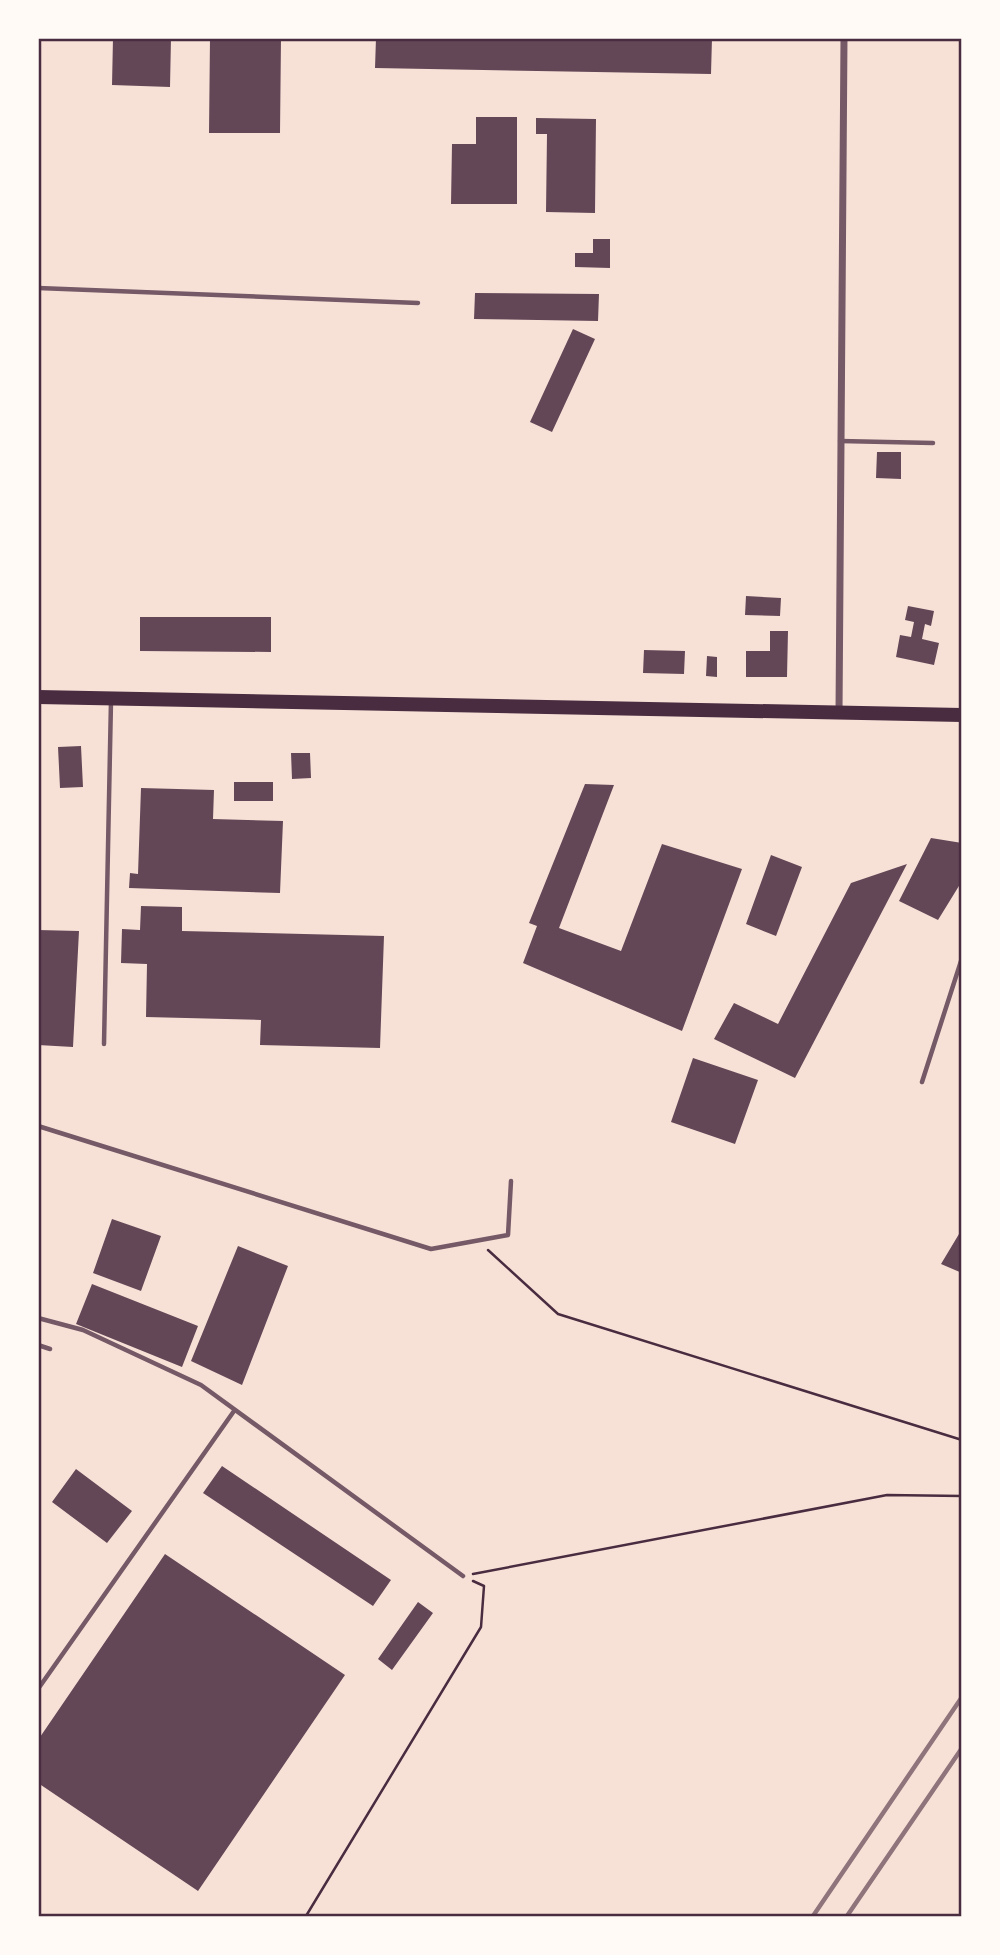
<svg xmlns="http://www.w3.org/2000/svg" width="1000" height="1955" viewBox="0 0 1000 1955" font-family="Rubik,sans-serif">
	<rect width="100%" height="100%" fill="#f7e1d7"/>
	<path fill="#644757" d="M 113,38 L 171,38 L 170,87 L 112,85 Z
		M 210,38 L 281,38 L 280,133 L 209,133 Z
		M 376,38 L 712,38 L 711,74 L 375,68 Z
		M 476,117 L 517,117 L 517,204 L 451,204 L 452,144 L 476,144 Z
		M 536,118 L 596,119 L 595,213 L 546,212 L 547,134 L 536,134 Z
		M 593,239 L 610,239 L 610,268 L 575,267 L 575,253 L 593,253 Z
		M 475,293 L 599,294 L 598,321 L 474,319 Z
		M 573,329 L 595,339 L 552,432 L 530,422 Z
		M 877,452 L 901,452 L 901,479 L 876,478 Z
		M 746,596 L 781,598 L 780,616 L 745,615 Z
		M 908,606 L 934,611 L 931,626 L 925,624 L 922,639 L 939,643 L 934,665 L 896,657 L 900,635 L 911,637 L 914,622 L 905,620 Z
		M 140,617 L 271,617 L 271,652 L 140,651 Z
		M 770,631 L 788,631 L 787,677 L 746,677 L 746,651 L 770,651 Z
		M 644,650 L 685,651 L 684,674 L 643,673 Z
		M 707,656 L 717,657 L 717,677 L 706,676 Z
		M 81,746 L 83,787 L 60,788 L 58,747 Z
		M 291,753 L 310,753 L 311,778 L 292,779 Z
		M 234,782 L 273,782 L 273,801 L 234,801 Z
		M 585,784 L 614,785 L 559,928 L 621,951 L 662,844 L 742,869 L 682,1031 L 523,963 L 537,926 L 529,923 Z
		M 141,788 L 214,790 L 213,819 L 283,821 L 280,893 L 129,888 L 130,873 L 138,874 Z
		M 931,838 L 962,843 L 962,881 L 938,920 L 899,901 Z
		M 771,855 L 802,867 L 776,936 L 746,924 Z
		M 907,864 L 795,1078 L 714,1039 L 734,1003 L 778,1024 L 851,883 Z
		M 141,906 L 182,907 L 182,931 L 384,936 L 380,1048 L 260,1045 L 261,1020 L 146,1017 L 147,964 L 121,963 L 122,929 L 140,930 Z
		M 38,930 L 79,931 L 73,1047 L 38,1045 Z
		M 693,1058 L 758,1080 L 735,1144 L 671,1122 Z
		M 112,1219 L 161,1236 L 141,1291 L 93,1273 Z
		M 962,1229 L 962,1273 L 941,1264 Z
		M 238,1246 L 288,1266 L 242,1385 L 191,1361 Z
		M 92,1284 L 198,1326 L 182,1367 L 76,1324 Z
		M 222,1466 L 391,1580 L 373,1606 L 203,1493 Z
		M 76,1469 L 132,1511 L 107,1543 L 52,1502 Z
		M 165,1554 L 345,1675 L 198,1891 L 38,1783 L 38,1740 Z
		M 418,1602 L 433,1613 L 392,1670 L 378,1659 Z"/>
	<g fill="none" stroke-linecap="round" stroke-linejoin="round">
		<path stroke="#4a2c40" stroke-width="2.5" d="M 488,1250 L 558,1314 L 962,1440
			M 473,1574 L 887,1495 L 962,1496
			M 306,1916 L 481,1627 L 484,1586 L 473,1581"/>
		<path stroke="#755966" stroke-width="4.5" d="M 38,288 L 418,303
			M 840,441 L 933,443
			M 104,1044 L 111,701
			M 922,1082 L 962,958
			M 38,1126 L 431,1249 L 508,1235 L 511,1181
			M 38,1318 L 83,1330 L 201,1385 L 463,1576
			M 38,1345 L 50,1349
			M 38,1689 L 234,1411"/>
		<path stroke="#755966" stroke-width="7" d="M 839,712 L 844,38"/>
		<path stroke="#4a2c40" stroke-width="14" d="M 38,697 L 962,715"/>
		<path stroke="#8f747c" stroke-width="4.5" d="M 813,1916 L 962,1697
			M 847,1916 L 962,1748"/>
	</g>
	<rect width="1000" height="1955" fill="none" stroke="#fffaf5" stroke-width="80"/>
	<rect x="40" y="40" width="920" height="1875" fill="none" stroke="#4a2c40" stroke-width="2.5"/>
</svg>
